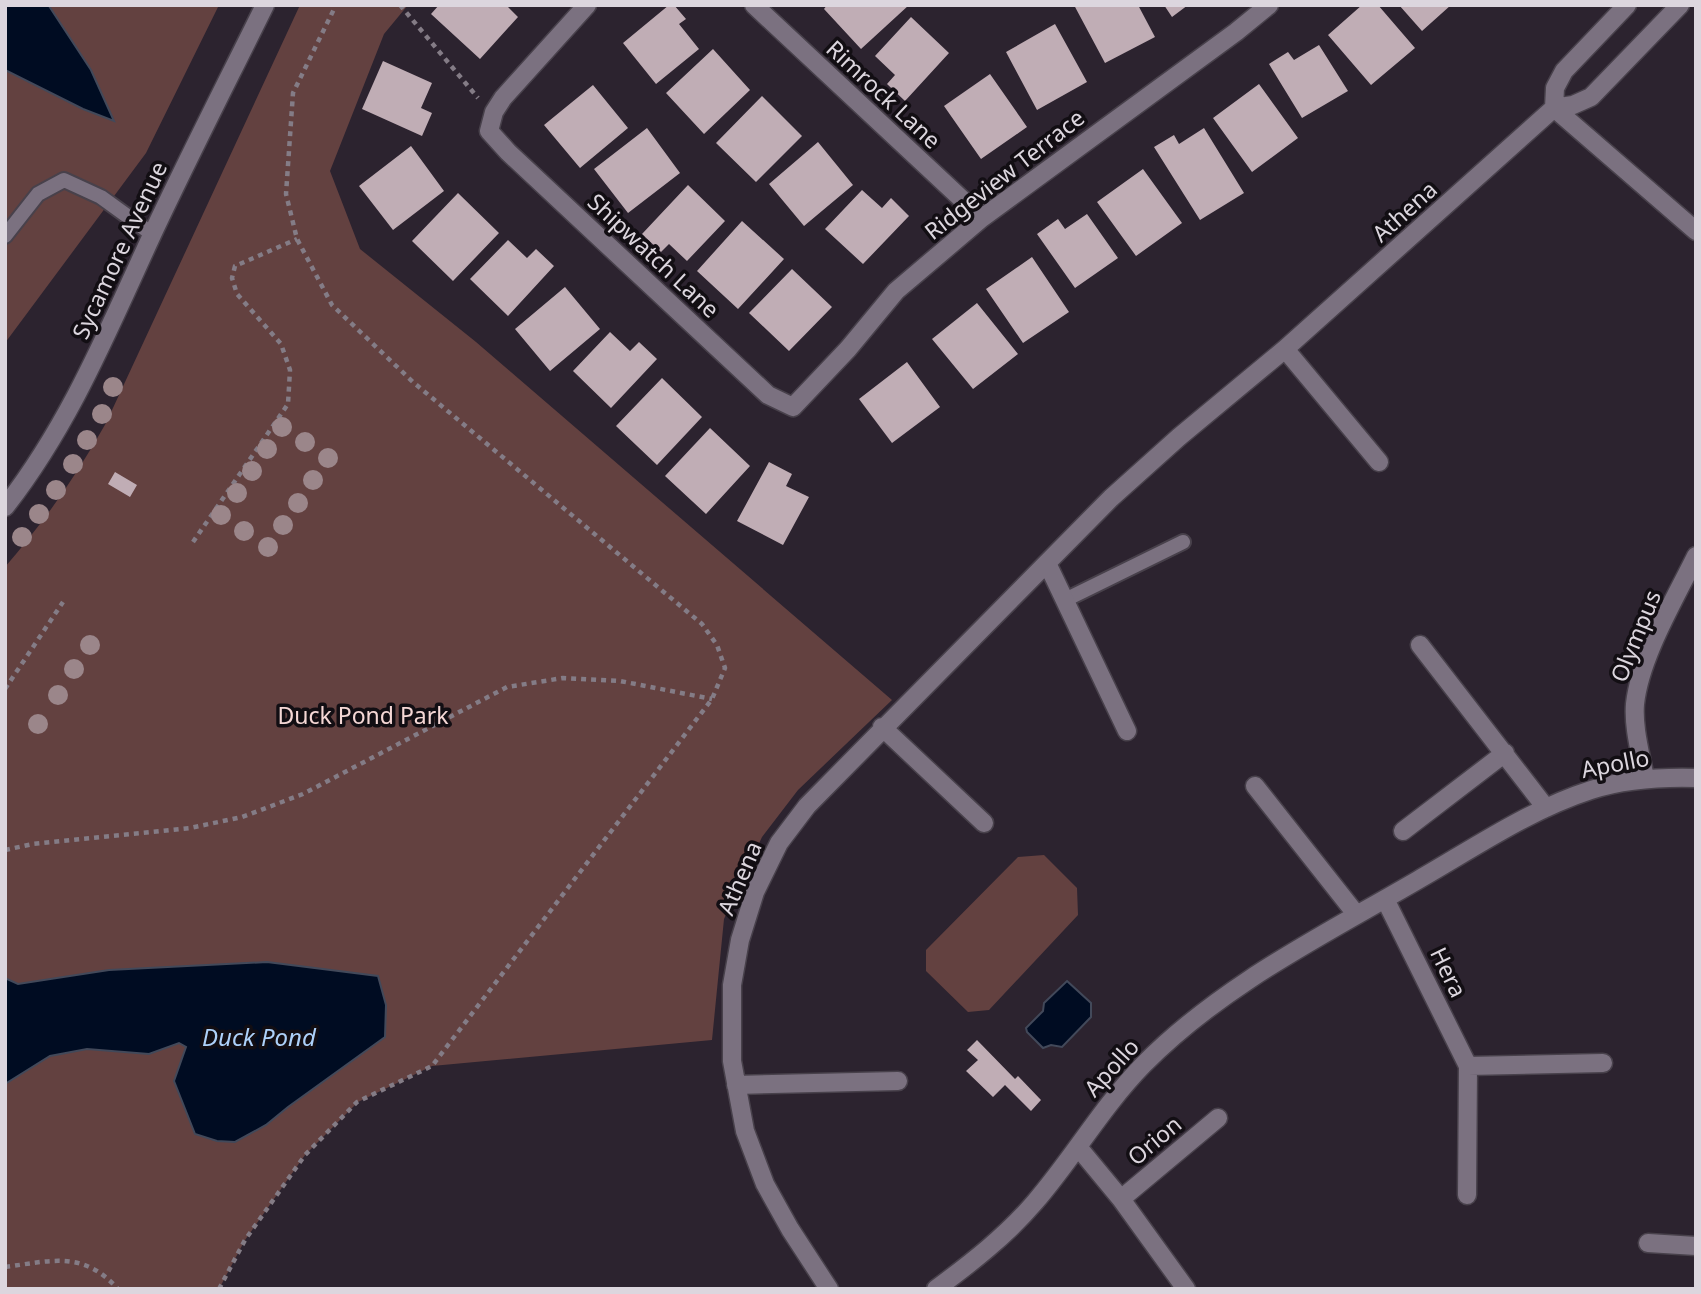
<svg xmlns="http://www.w3.org/2000/svg" width="1701" height="1294" viewBox="0 0 1701 1294" font-family="'Noto Sans',sans-serif">
	<rect width="100%" height="100%" fill="#2c232f"/>
	<path fill="#634140" d="M 5,5 L 219,5 L 146,153 L 5,343 Z
		M 300,5 L 408,5 L 384,34 L 330,171 L 360,249 L 476,342 L 892,700 L 798,790 L 762,837 L 724,919 L 712,1040 L 432,1066 L 358,1102 L 305,1155 L 245,1240 L 219,1289 L 5,1289 L 5,567 C 44,522 77,475 106,423 Z
		M 1044,855 L 1077,888 L 1078,915 L 989,1010 L 968,1012 L 926,971 L 926,950 L 1018,857 Z"/>
	<path fill="#000c22" stroke="#42495a" stroke-width="2" d="M 5,5 L 49,6 L 91,70 L 114,121 L 83,109 L 5,70 Z
		M 267,962 L 378,976 L 386,1005 L 385,1037 L 288,1107 L 266,1125 L 235,1142 L 217,1141 L 195,1134 L 174,1081 L 186,1047 L 179,1043 L 149,1054 L 87,1049 L 50,1056 L 5,1084 L 5,978 L 18,984 L 109,970 Z
		M 1067,981 L 1091,1003 L 1091,1017 L 1062,1047 L 1051,1045 L 1043,1048 L 1027,1032 L 1026,1028 L 1043,1011 L 1044,1003 Z"/>
	<path fill="#c0adb5" d="M 439,5 L 506,5 L 518,17 L 480,59 L 431,14 Z
		M 669,5 L 674,5 L 686,19 L 679,24 L 699,49 L 656,84 L 623,43 Z
		M 827,5 L 909,5 L 861,49 L 824,9 Z
		M 1074,5 L 1138,5 L 1155,37 L 1105,63 Z
		M 1164,5 L 1188,5 L 1172,17 Z
		M 1362,5 L 1378,5 L 1415,48 L 1371,85 L 1328,35 Z
		M 1399,5 L 1451,5 L 1422,31 Z
		M 911,17 L 949,53 L 905,101 L 887,84 L 895,75 L 875,56 Z
		M 1055,24 L 1087,82 L 1037,110 L 1006,52 Z
		M 1319,45 L 1348,91 L 1302,118 L 1269,64 L 1288,52 L 1294,60 Z
		M 713,49 L 750,90 L 704,134 L 666,93 Z
		M 383,61 L 432,83 L 421,108 L 432,113 L 422,136 L 362,109 Z
		M 990,74 L 1027,127 L 981,159 L 944,106 Z
		M 1259,84 L 1298,138 L 1252,172 L 1213,118 Z
		M 593,85 L 628,128 L 580,168 L 544,125 Z
		M 762,96 L 802,136 L 756,182 L 716,143 Z
		M 647,128 L 680,173 L 628,213 L 594,169 Z
		M 1204,128 L 1244,193 L 1200,220 L 1154,147 L 1174,135 L 1179,144 Z
		M 818,142 L 853,185 L 804,226 L 769,184 Z
		M 411,146 L 444,191 L 393,230 L 359,186 Z
		M 1143,169 L 1182,223 L 1136,256 L 1097,202 Z
		M 688,185 L 725,221 L 687,261 L 669,244 L 661,252 L 642,234 Z
		M 862,190 L 882,208 L 891,198 L 909,216 L 863,264 L 825,229 Z
		M 458,193 L 499,233 L 453,281 L 412,241 Z
		M 1087,214 L 1118,258 L 1075,288 L 1037,234 L 1058,219 L 1065,229 Z
		M 742,221 L 784,259 L 738,309 L 697,271 Z
		M 508,240 L 527,258 L 536,249 L 554,266 L 508,316 L 470,279 Z
		M 1032,257 L 1069,312 L 1023,343 L 986,289 Z
		M 792,269 L 832,307 L 789,351 L 749,313 Z
		M 565,287 L 600,329 L 550,371 L 515,329 Z
		M 977,303 L 1018,354 L 973,389 L 932,339 Z
		M 610,332 L 630,351 L 639,342 L 657,359 L 611,408 L 573,371 Z
		M 907,362 L 940,407 L 892,443 L 859,399 Z
		M 662,378 L 702,417 L 657,465 L 616,426 Z
		M 710,428 L 750,466 L 706,514 L 665,476 Z
		M 769,462 L 792,474 L 786,486 L 809,497 L 783,545 L 737,521 Z
		M 115,472 L 137,485 L 130,497 L 108,484 Z
		M 977,1040 L 1015,1079 L 1018,1076 L 1041,1100 L 1031,1111 L 1005,1085 L 993,1097 L 966,1071 L 978,1060 L 967,1050 Z"/>
	<g fill="none" stroke-linecap="round" stroke-linejoin="round">
		<g stroke="#48414b" stroke-width="18">
			<path id="lane" d="M 5,236 L 38,194 L 64,180 L 101,197 L 152,234
				M 1065,600 L 1183,542"/>
		</g>
		<g stroke="#48414b" stroke-width="21">
			<path id="street" d="M 587,5 L 503,98 L 494,112 L 489,131 L 508,152 L 768,395 L 793,407 L 848,349 L 896,291 L 982,218 L 1236,32 L 1269,5
				M 754,5 L 982,218
				M 1627,5 L 1564,71 L 1555,88 L 1554,108 L 1573,105 L 1591,97 L 1680,5
				M 1285,349 L 1379,462
				M 1047,563 L 1127,731
				M 1420,645 L 1546,808
				M 882,727 L 984,823
				M 1645,779 C 1641,755 1633,728 1635,704 C 1640,657 1675,599 1696,556
				M 1255,786 L 1356,914
				M 1403,831 L 1505,753
				M 1385,899 L 1468,1066 L 1467,1195
				M 1468,1066 L 1603,1063
				M 736,1085 L 898,1081
				M 1078,1147 L 1121,1199 L 1186,1289
				M 1121,1199 L 1218,1118
				M 1648,1243 L 1696,1246
				M 829,1289 L 790,1229 L 765,1184 L 745,1131 L 732,1061 L 732,985 L 740,940 L 755,892 L 779,843 L 807,806 L 1111,498 L 1179,437 L 1285,349 L 1554,108 L 1696,231
				M 936,1289 C 971,1263 1006,1236 1035,1202 C 1073,1158 1102,1107 1143,1065 C 1222,985 1322,936 1418,880 C 1474,848 1529,810 1591,790 C 1625,779 1660,777 1696,778"/>
		</g>
		<g stroke="#48414b" stroke-width="21">
			<path id="secondary" d="M 5,507 C 70,424 108,330 152,235 C 188,158 227,82 265,5"/>
		</g>
		<path stroke="#847c86" stroke-width="4.5" stroke-dasharray="5 5" stroke-linecap="butt" d="M 400,5 L 478,98
			M 193,542 L 288,404 L 290,370 L 281,344 L 237,294 L 232,278 L 235,266 L 297,239
			M 5,689 L 63,602
			M 5,850 L 33,844 L 190,828 L 242,817 L 303,794 L 507,687 L 563,678 L 620,681 L 712,699
			M 5,1267 C 51,1261 83,1250 118,1289
			M 219,1289 L 245,1240 L 305,1155 L 357,1102 L 432,1066 L 712,699 L 725,668 L 717,645 L 702,624 L 413,382 L 332,305 L 297,239 L 286,194 L 293,93 L 336,5"/>
		<use href="#lane" stroke="#7b7180" stroke-width="14"/>
		<use href="#street" stroke="#7b7180" stroke-width="18"/>
		<use href="#secondary" stroke="#7b7180" stroke-width="18"/>
	</g>
	<g fill="#9b868a">
		<circle cx="113" cy="387" r="10"/>
		<circle cx="102" cy="414" r="10"/>
		<circle cx="282" cy="427" r="10"/>
		<circle cx="87" cy="440" r="10"/>
		<circle cx="305" cy="442" r="10"/>
		<circle cx="267" cy="449" r="10"/>
		<circle cx="328" cy="458" r="10"/>
		<circle cx="73" cy="464" r="10"/>
		<circle cx="252" cy="471" r="10"/>
		<circle cx="313" cy="480" r="10"/>
		<circle cx="56" cy="490" r="10"/>
		<circle cx="237" cy="493" r="10"/>
		<circle cx="298" cy="503" r="10"/>
		<circle cx="39" cy="514" r="10"/>
		<circle cx="221" cy="515" r="10"/>
		<circle cx="283" cy="525" r="10"/>
		<circle cx="244" cy="531" r="10"/>
		<circle cx="22" cy="537" r="10"/>
		<circle cx="268" cy="547" r="10"/>
		<circle cx="90" cy="645" r="10"/>
		<circle cx="74" cy="669" r="10"/>
		<circle cx="58" cy="695" r="10"/>
		<circle cx="38" cy="724" r="10"/>
	</g>
	<g text-anchor="middle" dominant-baseline="central" stroke-width="7" stroke-linejoin="round" paint-order="stroke">
		<g font-size="23" fill="#dcd6de" stroke="#120e13">
			<text transform="translate(884 94) rotate(43)">Rimrock Lane</text>
			<text transform="translate(1004 174) rotate(-38)">Ridgeview Terrace</text>
			<text transform="translate(1404 211) rotate(-42)">Athena</text>
			<text transform="translate(119 250) rotate(-65)">Sycamore Avenue</text>
			<text transform="translate(654 255) rotate(43)">Shipwatch Lane</text>
			<text transform="translate(1635 636) rotate(-68)">Olympus</text>
			<text transform="translate(1615 763) rotate(-11)">Apollo</text>
			<text transform="translate(739 878) rotate(-67)">Athena</text>
			<text transform="translate(1449 972) rotate(64)">Hera</text>
			<text transform="translate(1111 1067) rotate(-48)">Apollo</text>
			<text transform="translate(1154 1140) rotate(-40)">Orion</text>
		</g>
		<g font-size="23" fill="#f5d7d5" stroke="#120e13">
			<text x="363" y="715">Duck Pond Park</text>
		</g>
		<g font-size="24" font-style="italic" fill="#add1f9" stroke="#120e13">
			<text x="259" y="1036">Duck Pond</text>
		</g>
	</g>
	<rect width="1701" height="1294" fill="none" stroke="#dcd6de" stroke-width="14"/>
</svg>
